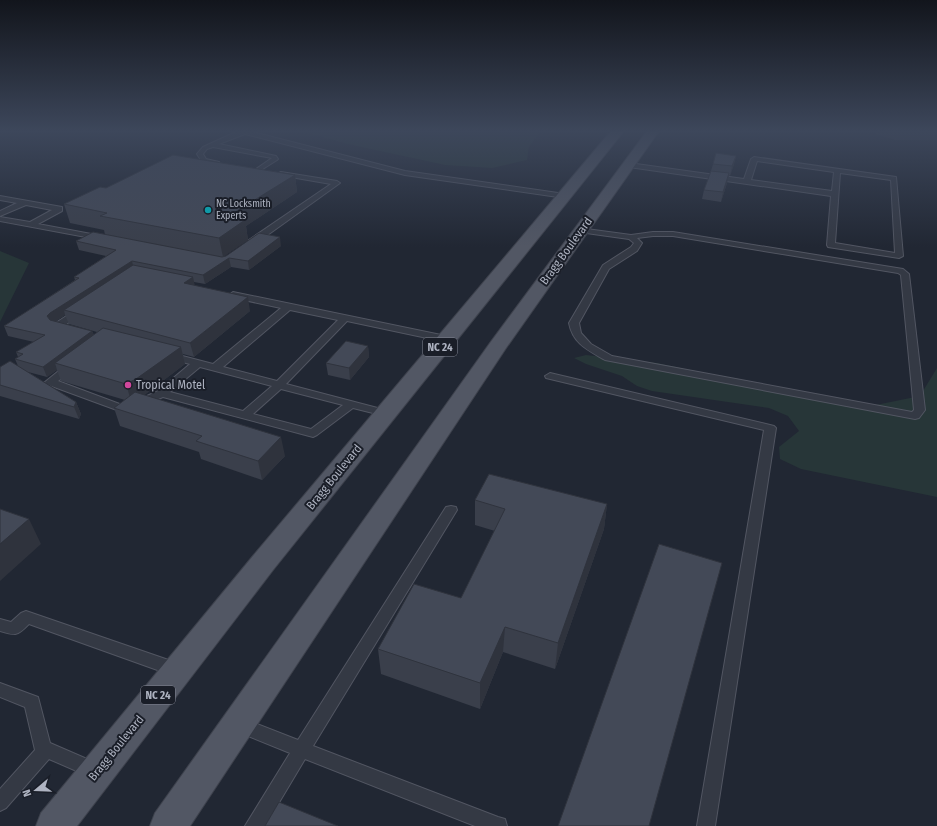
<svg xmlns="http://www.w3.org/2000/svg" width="937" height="826" viewBox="0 0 937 826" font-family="'Fira Sans Condensed',sans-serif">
	<rect width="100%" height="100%" fill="#212733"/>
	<path fill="#2f3440" d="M 872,131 L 937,131 L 937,140 L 895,140 L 876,134 Z"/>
	<path fill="#273638" d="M 300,131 L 541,131 L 529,147 L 527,160 L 492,168 L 445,165 L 348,144 Z
		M 0,251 L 29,263 L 0,322 Z
		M 586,355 L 657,363 L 866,407 L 920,396 L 937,368 L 937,497 L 801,469 L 780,459 L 779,447 L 799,431 L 788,416 L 769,408 L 652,391 L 637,386 L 622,376 L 586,364 L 574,358 Z"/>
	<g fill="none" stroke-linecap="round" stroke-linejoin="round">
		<g stroke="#525662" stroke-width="2">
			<path id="service" d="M 238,131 L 249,131 L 405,171 L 565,194 L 569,196 L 565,198 L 405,175 L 245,134 L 219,144 L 276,156 L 278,159 L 277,160 L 258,172 L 255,170 L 256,169 L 272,158 L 213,147 L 207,149 L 203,154 L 206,159 L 219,162 L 219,164 L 202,162 L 197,154 L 203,147 Z
				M 754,157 L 896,177 L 903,256 L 899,258 L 828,247 L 827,245 L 831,196 L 629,167 L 626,165 L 629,163 L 744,179 L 751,159 ZM 757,161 L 834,172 L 832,191 L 751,180 ZM 840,173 L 891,180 L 895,253 L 835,243 Z
				M 281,172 L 337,181 L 340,183 L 255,244 L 249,244 L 249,240 L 331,184 L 279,175 L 279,173 Z
				M 0,196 L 62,207 L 62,211 L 38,224 L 102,236 L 106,238 L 102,240 L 0,221 L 0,217 L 30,222 L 52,210 L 26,205 L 0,216 L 0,211 L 17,203 L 0,200 Z
				M 579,228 L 631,235 L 653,232 L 673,232 L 903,269 L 909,274 L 925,410 L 919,418 L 915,419 L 605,360 C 588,350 573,344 569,323 L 603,265 L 631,247 L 634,243 L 629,239 L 579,232 ZM 653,236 L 673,236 L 898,273 L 901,275 L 914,410 L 912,412 L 612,356 L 591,344 L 581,333 L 579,323 L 609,269 L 637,251 L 642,243 L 637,238 Z
				M 233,292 L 446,336 L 451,339 L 446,342 L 347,321 L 286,384 L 389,411 L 390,413 L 385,416 L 353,408 L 317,435 L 313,437 L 163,397 L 125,413 L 46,384 L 45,382 L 66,365 L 70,364 L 75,367 L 74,369 L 58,381 L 125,406 L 158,391 L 190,364 L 167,358 L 166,356 L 167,354 L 171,353 L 213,364 L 281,308 L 230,297 L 229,295 ZM 290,310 L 338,320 L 277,381 L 223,367 ZM 200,367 L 272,386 L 243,411 L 170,392 ZM 281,389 L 343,405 L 311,429 L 253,414 Z
				M 79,308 L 82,309 L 84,311 L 82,313 L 65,325 L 68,326 L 70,328 L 68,330 L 65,331 L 54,328 L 52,326 L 54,324 Z
				M 550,373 L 770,425 L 774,426 L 776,428 L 715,826 L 697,826 L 764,430 L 546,378 L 545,376 Z
				M 451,506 L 456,507 L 457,510 L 313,746 L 498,817 L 505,819 L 507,826 L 475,826 L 305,759 L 265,826 L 245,826 L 290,753 L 233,730 L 231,725 L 233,720 L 239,717 L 298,740 L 446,507 Z
				M 26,611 L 183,665 L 185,670 L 183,675 L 177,677 L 29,624 C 17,636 16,636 0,631 L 0,619 L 11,622 L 21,613 Z
				M 0,683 L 38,697 L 50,743 L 101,765 L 104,771 L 101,777 L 95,779 L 49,759 L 6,808 L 0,811 L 0,789 L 35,750 L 25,707 L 0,697 Z"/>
		</g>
		<g stroke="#3e424d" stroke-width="2">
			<path id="primary" d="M 611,131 L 624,131 L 273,570 L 77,826 L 36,826 L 41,813 L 253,556 Z
				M 647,131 L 659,131 L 506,348 L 190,826 L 150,826 L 155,813 L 490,343 Z"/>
		</g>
		<use href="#service" fill="#343944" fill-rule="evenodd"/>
		<use href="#primary" fill="#525764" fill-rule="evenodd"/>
	</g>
	<path fill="#3a3f4b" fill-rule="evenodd" d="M 736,156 L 734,164 L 730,176 L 729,175 L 727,183 L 721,202 L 702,199 L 704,190 L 711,171 L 713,164 Z
		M 295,175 L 297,192 L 246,226 L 248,240 L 224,256 L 281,246 L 249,270 L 231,267 L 205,284 L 194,282 L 194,285 L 250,311 L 194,357 L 183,354 L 185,364 L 144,395 L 285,456 L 262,480 L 201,459 L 199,452 L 120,426 L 114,408 L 125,400 L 61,381 L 57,370 L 47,377 L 28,372 L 76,402 L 81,414 L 79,419 L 0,396 L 0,367 L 18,366 L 15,359 L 18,357 L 16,352 L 34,342 L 8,336 L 4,326 L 75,280 L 74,277 L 106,256 L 79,250 L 76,241 L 105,235 L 104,230 L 70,223 L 64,204 L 106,188 ZM 65,315 L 69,324 L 97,332 L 94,335 L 92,331 L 56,321 Z
		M 368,346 L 369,357 L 350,380 L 328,375 L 326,363 Z
		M 475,500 L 607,504 L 604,529 L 555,669 L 503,652 L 480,709 L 381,674 L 378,649 L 461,598 L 495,531 L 475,525 Z"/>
	<path fill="#2f333d" d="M 736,156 L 734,164 L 730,176 L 732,166 Z
		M 729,173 L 727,183 L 721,202 L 723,192 Z
		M 295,175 L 297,192 L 246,226 L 248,240 L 223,257 L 219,238 L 227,217 Z
		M 280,237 L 281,246 L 249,270 L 248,261 Z
		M 229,258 L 231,267 L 205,284 L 203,275 Z
		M 132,261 L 134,270 L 64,310 L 65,315 L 53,323 L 47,316 L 50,313 Z
		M 193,277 L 196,291 L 184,283 Z
		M 248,297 L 250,311 L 194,357 L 190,343 Z
		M 92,331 L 96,341 L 55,363 L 57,370 L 47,377 L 43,367 Z
		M 368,346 L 369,357 L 350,380 L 349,368 Z
		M 181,347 L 185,364 L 142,397 L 131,401 L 126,384 Z
		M 76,402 L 81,414 L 79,419 L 74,407 Z
		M 281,437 L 285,456 L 262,480 L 258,461 Z
		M 607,504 L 604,529 L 555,669 L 558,643 Z
		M 29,519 L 41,544 L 0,581 L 0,544 Z
		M 505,627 L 503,652 L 480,709 L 480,683 Z"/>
	<path fill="#434957" stroke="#2f333d" d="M 716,153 L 736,156 L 732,166 L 713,164 Z
		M 173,155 L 295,175 L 227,217 L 245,220 L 219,238 L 100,216 L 107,213 L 64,204 L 100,187 L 106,188 Z
		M 711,171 L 729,173 L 723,192 L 704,190 Z
		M 93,232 L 222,257 L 226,256 L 259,233 L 280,237 L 248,261 L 229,258 L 203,275 L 132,261 L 50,313 L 47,316 L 50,320 L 92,331 L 43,367 L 15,359 L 23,354 L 16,352 L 45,335 L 4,326 L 79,278 L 74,277 L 116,250 L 76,241 Z
		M 133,265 L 193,277 L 184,283 L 248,297 L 190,343 L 64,310 Z
		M 103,328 L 181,347 L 136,379 L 126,384 L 55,363 Z
		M 346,341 L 368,346 L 349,368 L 326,363 Z
		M 10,361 L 76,402 L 74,407 L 0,385 L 0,367 Z
		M 135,392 L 281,437 L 258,461 L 196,441 L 202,436 L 114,408 Z
		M 489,474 L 607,504 L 558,643 L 505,627 L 480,683 L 378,649 L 414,584 L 461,598 L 505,509 L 475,500 Z
		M 0,509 L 29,519 L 0,544 Z
		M 659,544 L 722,563 L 649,826 L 558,826 Z
		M 279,802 L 338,826 L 265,826 Z"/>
	<linearGradient id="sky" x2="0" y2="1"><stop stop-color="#12151c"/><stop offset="0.53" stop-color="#3d475b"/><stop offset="1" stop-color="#3d475b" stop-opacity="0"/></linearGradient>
	<rect width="937" height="247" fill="url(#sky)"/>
	<circle fill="#0f9aa8" stroke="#1a1e28" stroke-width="1.5" cx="208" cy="210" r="4"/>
	<circle fill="#d1479c" stroke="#1a1e28" stroke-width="1.5" cx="128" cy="385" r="4"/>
	<g text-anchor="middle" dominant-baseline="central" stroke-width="4" stroke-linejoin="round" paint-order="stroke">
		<g font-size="10" fill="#aeb3c1" stroke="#1a1e28" text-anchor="start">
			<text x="216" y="204">NC Locksmith<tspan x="216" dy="12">Experts</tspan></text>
		</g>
		<g fill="#1a1e28" stroke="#828693" stroke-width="1">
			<rect x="423" y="338" width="34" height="18" rx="3"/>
			<rect x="141" y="686" width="34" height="18" rx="3"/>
		</g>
		<g font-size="11" font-weight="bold" fill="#aeb3c1">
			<text x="440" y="347">NC 24</text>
			<text x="158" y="695">NC 24</text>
		</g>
		<g font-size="12" fill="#aeb3c1" stroke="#1a1e28">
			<text transform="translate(566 251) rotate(-54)">Bragg Boulevard</text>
			<text transform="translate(334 477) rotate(-51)">Bragg Boulevard</text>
			<text transform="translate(116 748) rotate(-51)">Bragg Boulevard</text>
		</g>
		<g font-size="12" fill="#aeb3c1" stroke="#1a1e28" text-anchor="start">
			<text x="136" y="385">Tropical Motel</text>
		</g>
	</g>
	<g transform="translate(36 790) rotate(251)" stroke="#1a1e28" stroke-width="3" paint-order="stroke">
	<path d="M0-3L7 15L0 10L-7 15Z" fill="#aeb3c1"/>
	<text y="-6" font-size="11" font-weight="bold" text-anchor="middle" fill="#aeb3c1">N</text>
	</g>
</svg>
